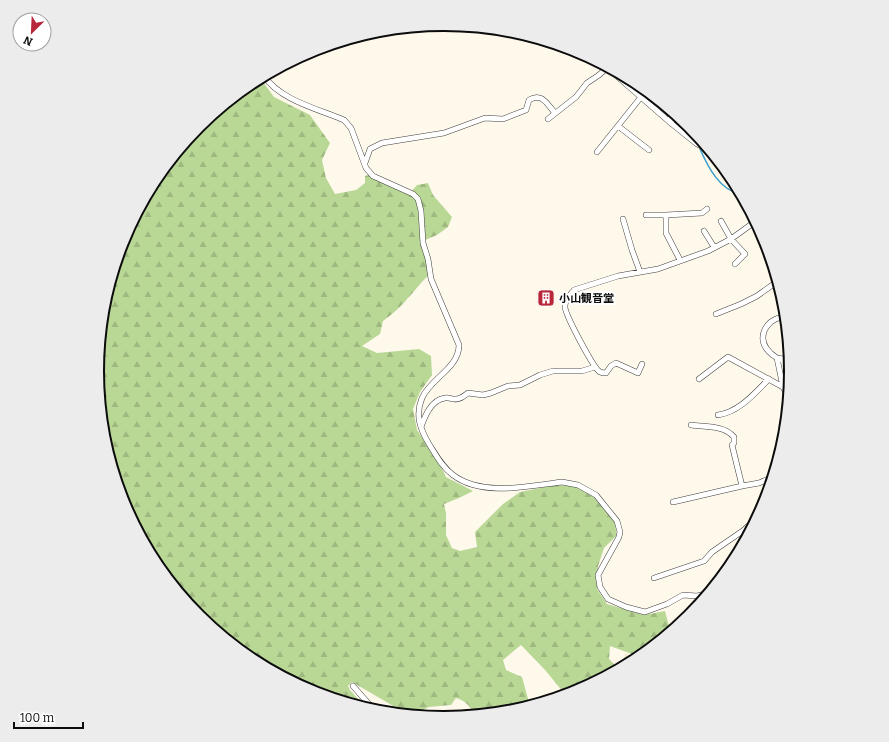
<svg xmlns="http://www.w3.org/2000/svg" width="889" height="742" viewBox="0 0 889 742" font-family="Bitter,'Noto Sans JP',serif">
	<defs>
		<pattern id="farmland-dots" width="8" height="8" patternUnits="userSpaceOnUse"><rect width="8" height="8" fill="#f4edcd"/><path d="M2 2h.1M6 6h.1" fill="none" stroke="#d0caaf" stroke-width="1.8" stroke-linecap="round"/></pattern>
		<pattern id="forest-firs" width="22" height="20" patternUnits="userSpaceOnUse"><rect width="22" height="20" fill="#b9d896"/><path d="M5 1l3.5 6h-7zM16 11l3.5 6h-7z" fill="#9eb880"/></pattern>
	</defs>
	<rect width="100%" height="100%" fill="#fff9ec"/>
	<path fill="url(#farmland-dots)" d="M 625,653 L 638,659 L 622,668 Z"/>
	<path fill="url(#forest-firs)" d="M 260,78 L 274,97 L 310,115 L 330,143 L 322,160 L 326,178 L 335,194 L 356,190 L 365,183 L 365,176 L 372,174 L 410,193 L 417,185 L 428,183 L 433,195 L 452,217 L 448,227 L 437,235 L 423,241 L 429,275 C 420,283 415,291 407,299 C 400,308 392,314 383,321 L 380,334 L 362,346 L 377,353 L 419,349 L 431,356 L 432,375 L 420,392 L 413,409 L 417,430 L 439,462 L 446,477 L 473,491 L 459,498 L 444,504 L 446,513 L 446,535 L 452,548 L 460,551 L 477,547 L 475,532 L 503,504 L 520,492 L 555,485 L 572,486 L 588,491 L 614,520 L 617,535 L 604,548 L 598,566 L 597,589 L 607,604 L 644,615 L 665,611 L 670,630 L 674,630 L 640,657 L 610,646 L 609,659 L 617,667 L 617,671 L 577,692 L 565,695 L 564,693 L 545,670 L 521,645 L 503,660 L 506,670 L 522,677 L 530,706 L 512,711 L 475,715 C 471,707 466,701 456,698 L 451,705 L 429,707 L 412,715 L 407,714 L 352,682 L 348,686 L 350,690 L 366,708 L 311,691 L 252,659 L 199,616 L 156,564 L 124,504 L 104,438 L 98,371 L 104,303 L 124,238 L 156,178 L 199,125 L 252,82 Z"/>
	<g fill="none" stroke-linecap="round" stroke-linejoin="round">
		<path stroke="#3a9cca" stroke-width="1.5" d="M 665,105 L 665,106
			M 700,149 C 708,167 720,191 741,194"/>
		<g stroke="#3f3f3f" stroke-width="6">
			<path id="minor" d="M 603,64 L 672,124 L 697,144 L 708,149 L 713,153
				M 264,76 C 280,100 318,109 344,120 L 351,128 L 366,168 L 373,176 L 413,194 L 418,199 L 421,211 L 423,243 L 428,259 L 431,279 L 459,345 C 459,368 431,378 422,398 C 415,415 420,429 429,444 C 436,455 442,467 453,475 C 482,497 530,486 562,482 L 578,485 L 596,495 L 617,521 L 620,532 L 619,537 L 598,575 L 600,587 L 608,599 L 626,607 L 645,612 L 667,604 L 683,595 L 697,596 L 709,593
				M 671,111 L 670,111 L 672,124
				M 548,119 L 576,97 L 587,83 L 599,75 L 608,67
				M 618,126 L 649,150
				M 597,152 L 641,97
				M 365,163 L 370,149 L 382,143 L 444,133 L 485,118 L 503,119 L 526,110 L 529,100 C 542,92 547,104 555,113
				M 646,215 L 666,215 L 702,213 L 707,209
				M 666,215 L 666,233 L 680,260
				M 623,219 L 632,250 L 640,272
				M 721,221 L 731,239 L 745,254 L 735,264
				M 704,231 L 714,247
				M 716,314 L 741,304 L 757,296 L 778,281
				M 786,316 C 782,317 777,318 774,320 C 769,322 768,325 765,329 C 759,342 766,351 777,358 L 783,387 L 789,398
				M 777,358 L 790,360
				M 642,364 L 638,373 L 616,363 L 611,366 L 606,373 C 604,373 602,373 600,372 C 594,369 564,313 565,306 C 565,300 570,295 574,290 L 618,276 L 658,269 L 708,251 L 731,239 L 756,221
				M 699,379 L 728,357 L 783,387 L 790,387
				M 718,415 C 739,412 754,394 769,379
				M 691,425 C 705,427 724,425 734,437 L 734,443 L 732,445 L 742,486
				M 421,427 C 425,416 431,400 445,398 C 448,397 451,399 454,399 C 460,400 464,396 468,393 L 483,395 L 491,393 L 508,386 L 520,385 L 540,375 L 553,371 L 582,371 L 595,367
				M 673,502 L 742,486 L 759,483 L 773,477
				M 654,578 L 704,561 L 712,552 L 744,530 L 759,516
				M 353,686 L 375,711"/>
		</g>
		<use href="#minor" stroke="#fff" stroke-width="5"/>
	</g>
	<defs>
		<g id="building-square" transform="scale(0.9)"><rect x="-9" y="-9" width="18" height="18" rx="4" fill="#b9273a" stroke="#fff"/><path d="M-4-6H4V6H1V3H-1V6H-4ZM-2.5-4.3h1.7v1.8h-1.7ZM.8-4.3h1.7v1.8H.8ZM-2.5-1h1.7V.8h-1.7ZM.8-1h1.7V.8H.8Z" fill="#fff"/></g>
	</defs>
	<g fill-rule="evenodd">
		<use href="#building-square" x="546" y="298"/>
	</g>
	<g text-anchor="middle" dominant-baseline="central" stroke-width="4" stroke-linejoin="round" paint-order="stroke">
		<g font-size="11" font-weight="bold" fill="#0c0c0c" stroke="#fff" text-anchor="start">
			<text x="559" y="298">小山観音堂</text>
		</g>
	</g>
	<path d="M0 0H889V742H0ZM104 371a340 340 0 1 1 680 0a340 340 0 1 1-680 0Z" fill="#ececec" fill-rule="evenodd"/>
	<path fill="none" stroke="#0c0c0c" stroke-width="2" d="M104 371a340 340 0 1 1 680 0a340 340 0 1 1-680 0Z"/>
	<g transform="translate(32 32) rotate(204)"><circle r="19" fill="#ffffff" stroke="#9e9e9e"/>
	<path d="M0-3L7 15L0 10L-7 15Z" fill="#b9273a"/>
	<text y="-6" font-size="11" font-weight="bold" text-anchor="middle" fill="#0c0c0c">N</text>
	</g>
	<path d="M14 722v6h69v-6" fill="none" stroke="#0c0c0c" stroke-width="2"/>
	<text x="20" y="722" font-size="12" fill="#0c0c0c" stroke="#ffffff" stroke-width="3" paint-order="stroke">100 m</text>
</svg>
